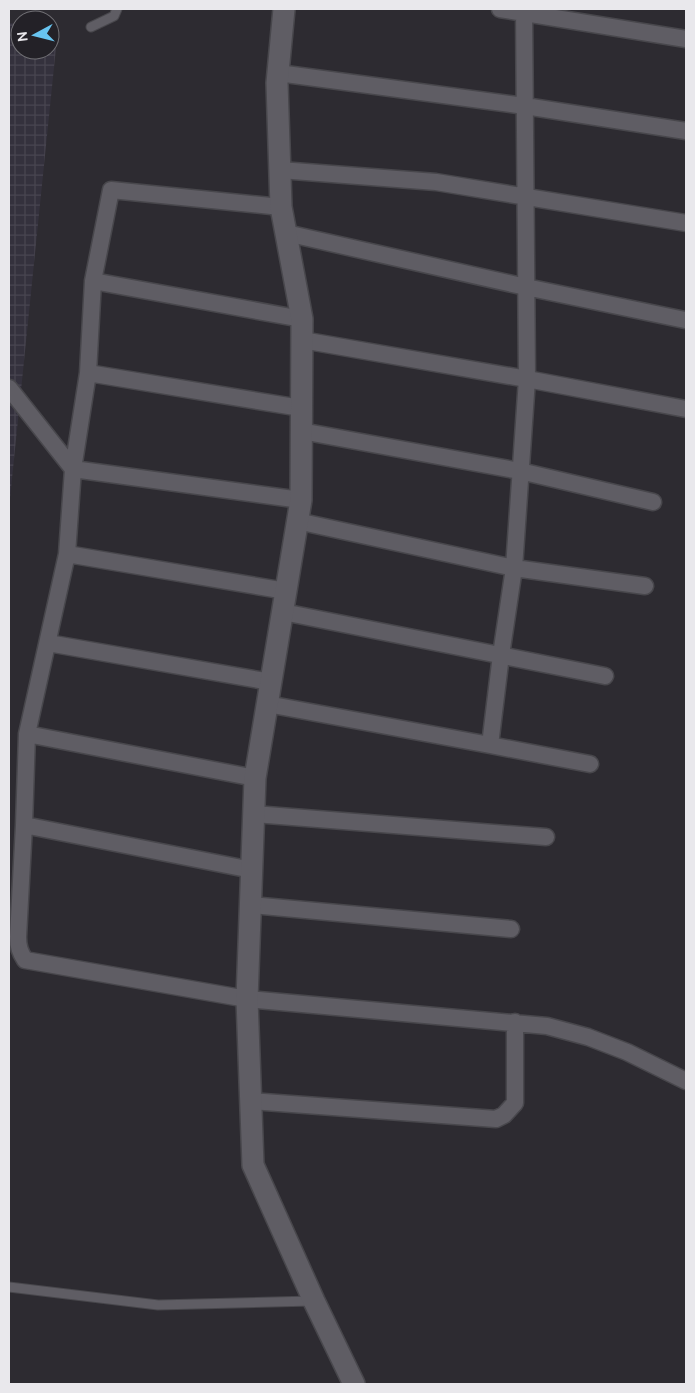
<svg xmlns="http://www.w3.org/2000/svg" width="695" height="1393" viewBox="0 0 695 1393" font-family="Ubuntu,sans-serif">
	<defs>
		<pattern id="industrial-grid" width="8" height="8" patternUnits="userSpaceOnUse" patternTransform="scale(1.25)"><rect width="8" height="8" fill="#34313d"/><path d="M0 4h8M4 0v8" fill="none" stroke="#484550"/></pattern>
	</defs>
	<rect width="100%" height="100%" fill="#2d2b31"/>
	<path fill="url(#industrial-grid)" d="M 9,23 L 20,24 L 20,50 L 50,50 L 50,28 L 58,28 L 9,508 Z"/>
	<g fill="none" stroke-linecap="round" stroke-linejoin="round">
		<g stroke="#48474c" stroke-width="11">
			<path id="service" d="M 91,27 L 114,16 L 117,9
				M 9,1287 L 158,1305 L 312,1301"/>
		</g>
		<g stroke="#48474c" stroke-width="19">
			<path id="minor" d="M 500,9 L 686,39
				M 278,73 L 525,106 L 686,131
				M 280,170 L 436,182 L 686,223
				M 281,207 L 111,190 L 93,281 L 88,373 L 73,469 L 67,554 L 27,734 L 24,825 L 18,937 C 18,947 20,952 25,960 L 247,999 L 547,1026 L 588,1037 L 627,1052 L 686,1081
				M 286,233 L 526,287 L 685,320
				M 93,281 L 302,319
				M 302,340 L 527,379 L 686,409
				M 88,373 L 301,408
				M 9,388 L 73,469 L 301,500
				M 301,431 L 520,471 L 653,502
				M 297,521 L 514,568 L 645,586
				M 67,554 L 286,591
				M 283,612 L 605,676
				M 48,643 L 271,682
				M 267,704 L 490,745 L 501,655 L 514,568 L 527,379 L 524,9
				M 27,734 L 255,778
				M 490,745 L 590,764
				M 254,814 L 546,837
				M 24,825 L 252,870
				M 251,905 L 511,929
				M 251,1101 L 496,1119 L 504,1115 L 515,1103 L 515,1022"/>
		</g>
		<g stroke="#48474c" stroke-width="24">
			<path id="tertiary" d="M 284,9 L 277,83 L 281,207 L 302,319 L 301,500 L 255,778 L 247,999 L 253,1165 L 314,1301 L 354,1384"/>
		</g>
		<use href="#service" stroke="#5f5d64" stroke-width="9"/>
		<use href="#minor" stroke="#5f5d64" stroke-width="16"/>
		<use href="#tertiary" stroke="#5f5d64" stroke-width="21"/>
	</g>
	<rect width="695" height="1393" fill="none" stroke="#e9e8ec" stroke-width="20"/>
	<g transform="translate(35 35) rotate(263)"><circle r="24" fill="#232127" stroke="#727176"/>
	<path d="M0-4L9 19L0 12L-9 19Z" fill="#68c4f0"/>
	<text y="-8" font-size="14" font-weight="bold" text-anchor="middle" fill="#e9e8ec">N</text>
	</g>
</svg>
